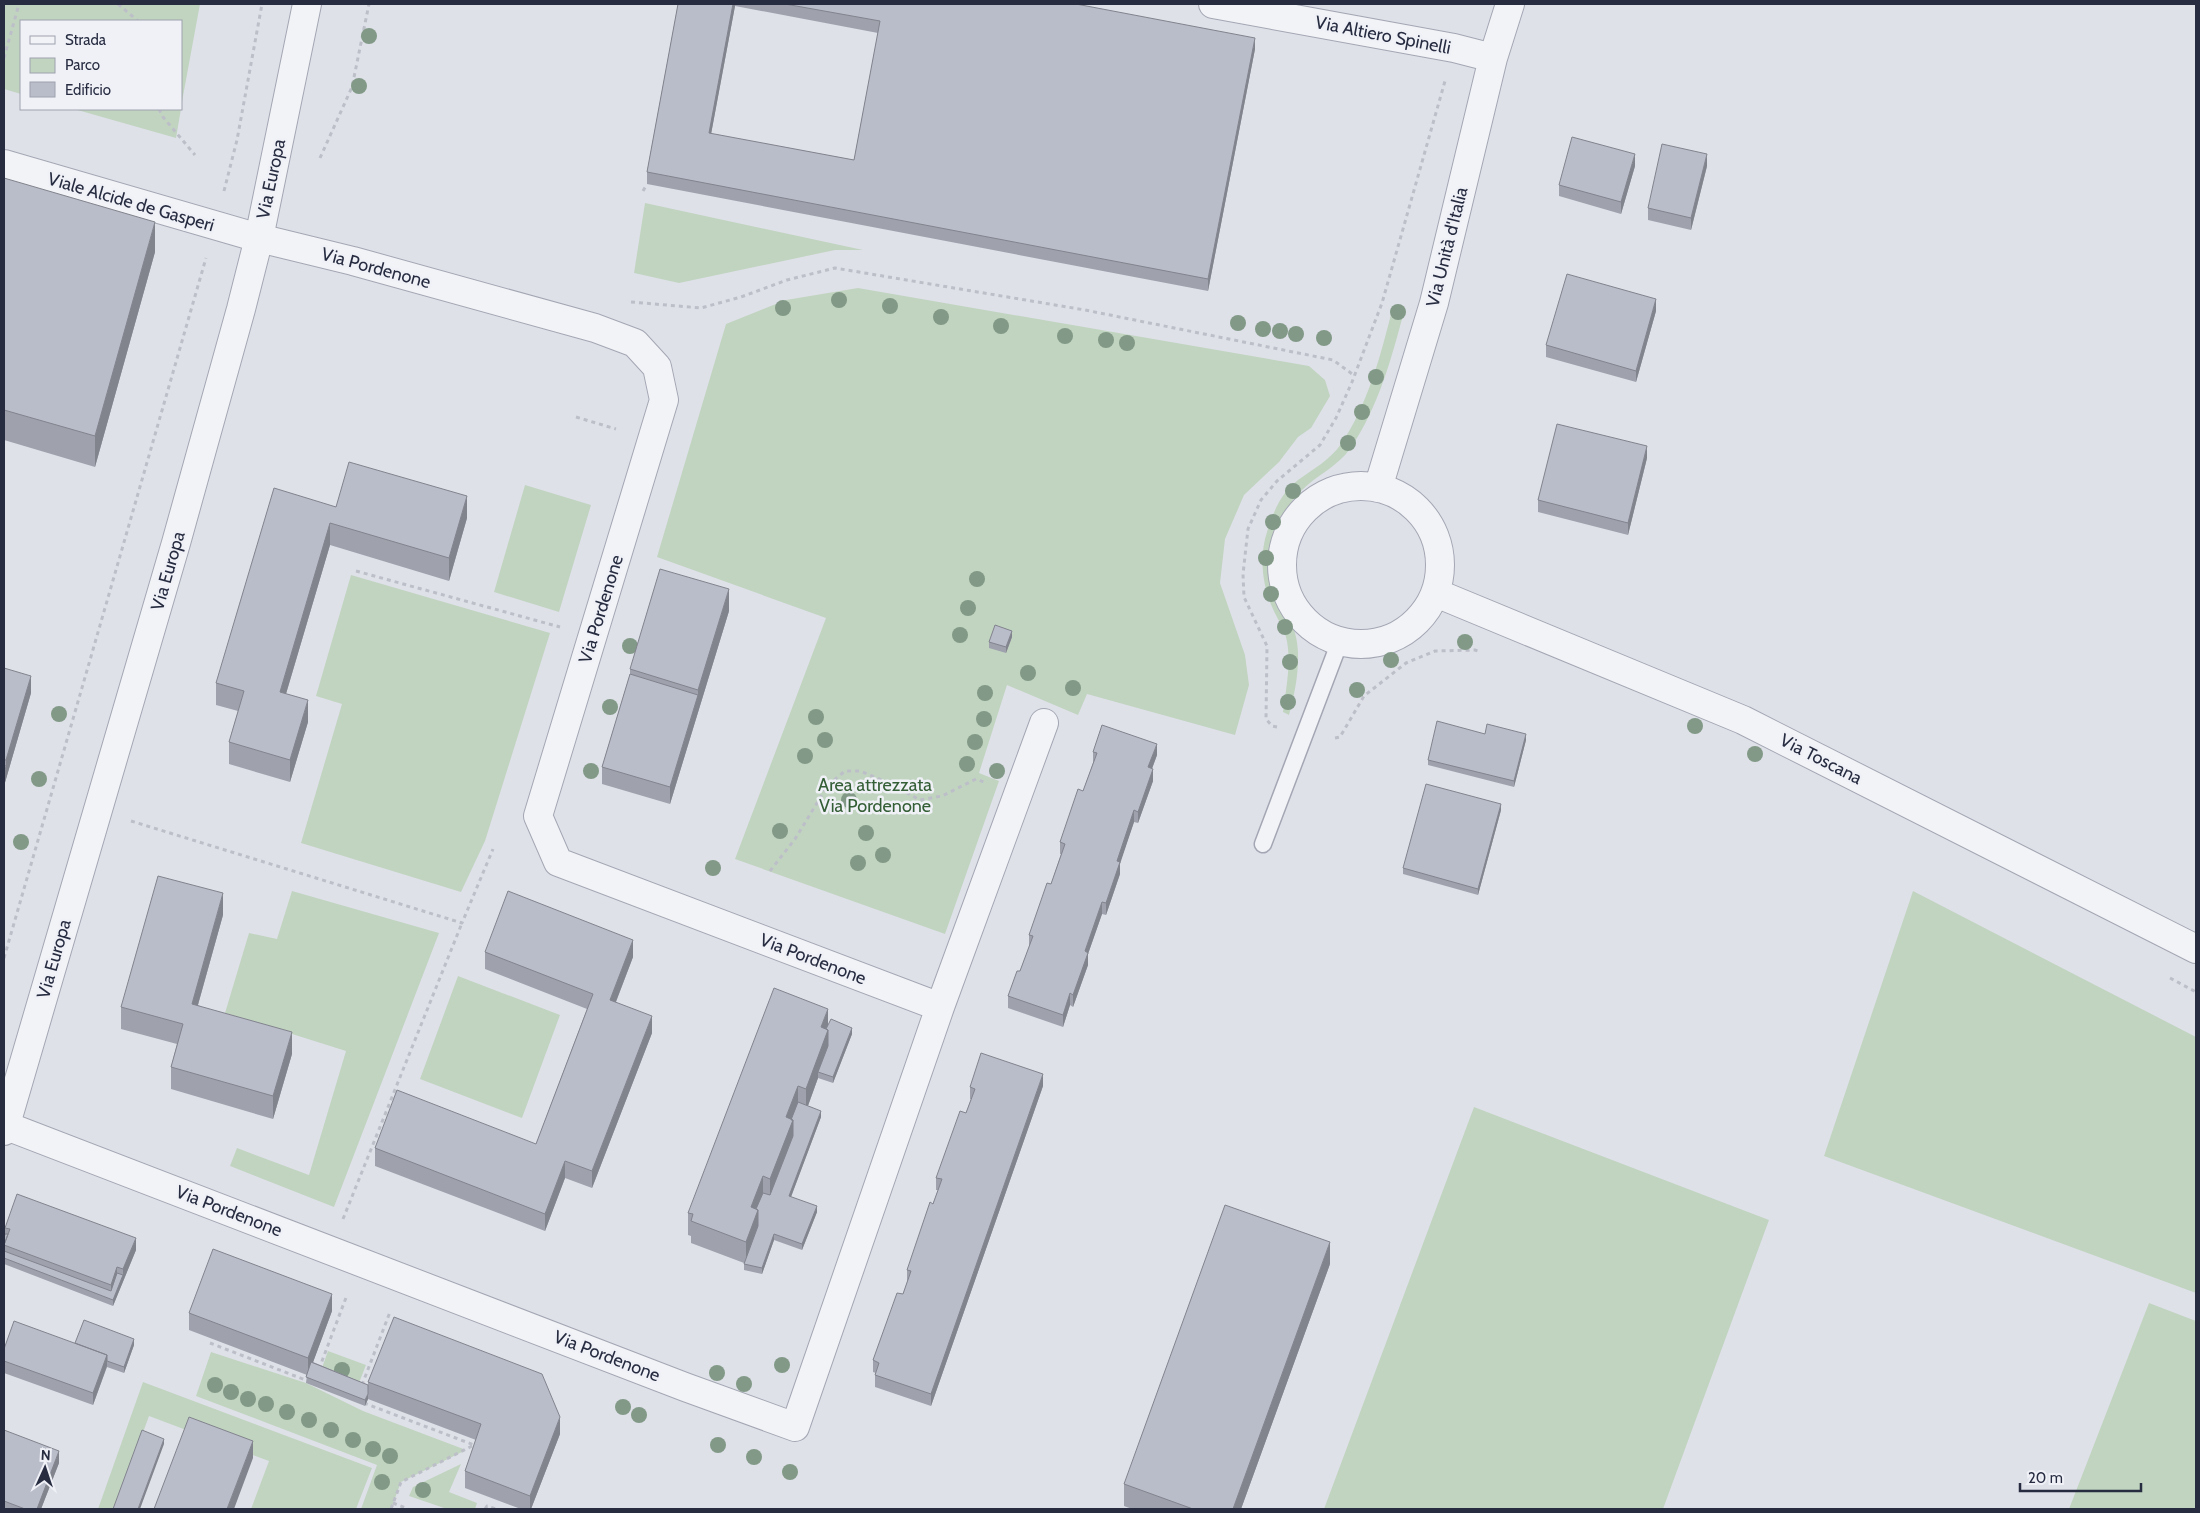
<svg xmlns="http://www.w3.org/2000/svg" width="2200" height="1513" viewBox="0 0 2200 1513" font-family="Cabin,sans-serif">
	<rect width="100%" height="100%" fill="#dfe1e9"/>
	<path fill="#c1d4c0" d="M 4,4 L 200,4 L 181,107 L 181,21 L 21,21 L 21,94 L 4,89 Z
		M 74,109 L 181,109 L 176,138 Z
		M 645,203 L 863,250 L 835,250 L 679,283 L 634,273 Z
		M 858,288 L 1309,366 L 1325,380 L 1330,396 L 1311,428 L 1298,437 L 1279,462 L 1244,495 L 1225,539 L 1220,583 L 1245,655 L 1249,685 L 1235,735 L 1087,694 L 1078,715 L 1007,685 L 979,773 L 999,781 L 945,934 L 735,859 L 826,618 L 657,557 L 726,324 L 786,300 Z
		M 1393,306 L 1405,308 C 1392,356 1379,407 1350,449 C 1338,466 1316,476 1302,490 C 1289,502 1280,520 1275,536 C 1271,550 1269,570 1273,584 C 1277,601 1290,616 1295,633 C 1302,657 1296,690 1289,715 L 1283,712 C 1286,689 1292,660 1286,637 C 1283,627 1277,618 1273,609 C 1262,586 1259,556 1267,532 C 1273,512 1281,493 1298,480 C 1313,469 1330,460 1341,444 C 1368,405 1382,351 1393,306 Z
		M 525,485 L 591,505 L 559,612 L 494,592 Z
		M 351,575 L 550,633 L 485,841 L 461,892 L 301,843 L 342,704 L 316,696 Z
		M 292,891 L 439,933 L 334,1207 L 230,1166 L 237,1148 L 309,1175 L 346,1051 L 225,1013 L 249,933 L 277,939 Z
		M 1913,891 L 2196,1037 L 2196,1293 L 1824,1156 Z
		M 458,976 L 560,1015 L 522,1118 L 420,1079 Z
		M 1474,1107 L 1769,1220 L 1663,1509 L 1324,1509 Z
		M 2149,1303 L 2196,1321 L 2196,1509 L 2069,1509 Z
		M 328,1351 L 366,1365 L 355,1393 L 318,1379 Z
		M 211,1352 L 306,1383 L 363,1411 L 466,1450 L 401,1482 L 391,1509 L 361,1509 L 377,1465 L 196,1396 Z
		M 143,1382 L 372,1468 L 356,1509 L 251,1509 L 269,1461 L 149,1416 L 115,1509 L 98,1509 Z
		M 461,1464 L 449,1492 L 477,1503 L 475,1509 L 447,1509 L 409,1496 L 413,1487 Z"/>
	<g fill="none" stroke-linecap="round" stroke-linejoin="round">
		<g stroke="#a4a7b3" stroke-width="19">
			<path id="service" d="M 1263,844 L 1340,641"/>
		</g>
		<g stroke="#a4a7b3" stroke-width="30">
			<path id="minor" d="M 1213,4 L 1454,48 L 1493,58
				M 4,164 L 259,238 L 353,261 L 595,328 L 635,343 L 657,367 L 664,400 L 538,816 L 558,862 L 940,1007
				M1282 565a79 79 0 1 1 158 0a79 79 0 1 1-158 0Z
				M 1378,488 L 1434,303 L 1493,58 L 1510,4
				M 1436,593 L 1743,720 L 2196,949
				M 4,1125 L 685,1387 L 795,1427 L 940,1007 L 1044,723"/>
		</g>
		<g stroke="#a4a7b3" stroke-width="30">
			<path id="tertiary" d="M 4,1131 L 176,543 L 241,309 L 259,238 L 307,4"/>
		</g>
		<path stroke="#bdbfc8" stroke-width="3" stroke-dasharray="4 4" stroke-linecap="butt" d="M 118,4 L 138,21
			M 4,58 L 19,4
			M 159,109 L 163,117 L 195,155
			M 320,158 L 352,87 L 369,4
			M 224,191 L 237,140 L 262,4
			M 643,191 L 647,184
			M 631,302 L 701,308 L 741,297 L 787,280 L 835,268 L 1085,310 L 1333,360 L 1355,376
			M 576,417 L 616,429
			M 356,571 L 560,627
			M 1277,727 L 1272,726 L 1266,719 L 1267,646 L 1244,597 L 1243,574 L 1248,529 L 1261,500 L 1277,481 L 1320,445 L 1336,418 L 1352,382 L 1382,303 L 1445,81
			M 1335,738 L 1340,737 L 1364,696 L 1406,663 L 1435,651 L 1475,650 L 1481,652
			M 131,821 L 462,923 L 493,849
			M 770,871 L 795,839 L 828,785 L 845,771 L 860,771 L 889,783 L 920,800 L 942,796 L 976,779 L 984,782
			M 4,958 L 206,258
			M 2170,978 L 2196,992
			M 343,1219 L 462,923
			M 210,1343 L 308,1381
			M 319,1369 L 347,1295
			M 362,1385 L 390,1312
			M 364,1403 L 474,1445 L 401,1482 L 391,1509
			M 393,1503 L 408,1509
			M 485,1509 L 487,1506 L 496,1509"/>
		<use href="#service" stroke="#f2f3f7" stroke-width="16"/>
		<use href="#minor" stroke="#f2f3f7" stroke-width="28"/>
		<use href="#tertiary" stroke="#f2f3f7" stroke-width="28"/>
	</g>
	<g fill="#819986">
		<circle cx="369" cy="36" r="8"/>
		<circle cx="359" cy="86" r="8"/>
		<circle cx="839" cy="300" r="8"/>
		<circle cx="890" cy="306" r="8"/>
		<circle cx="783" cy="308" r="8"/>
		<circle cx="1398" cy="312" r="8"/>
		<circle cx="941" cy="317" r="8"/>
		<circle cx="1238" cy="323" r="8"/>
		<circle cx="1001" cy="326" r="8"/>
		<circle cx="1263" cy="329" r="8"/>
		<circle cx="1280" cy="331" r="8"/>
		<circle cx="1296" cy="334" r="8"/>
		<circle cx="1065" cy="336" r="8"/>
		<circle cx="1324" cy="338" r="8"/>
		<circle cx="1106" cy="340" r="8"/>
		<circle cx="1127" cy="343" r="8"/>
		<circle cx="1376" cy="377" r="8"/>
		<circle cx="1362" cy="412" r="8"/>
		<circle cx="1348" cy="443" r="8"/>
		<circle cx="1293" cy="491" r="8"/>
		<circle cx="1273" cy="522" r="8"/>
		<circle cx="1266" cy="558" r="8"/>
		<circle cx="977" cy="579" r="8"/>
		<circle cx="1271" cy="594" r="8"/>
		<circle cx="968" cy="608" r="8"/>
		<circle cx="1285" cy="627" r="8"/>
		<circle cx="960" cy="635" r="8"/>
		<circle cx="1465" cy="642" r="8"/>
		<circle cx="630" cy="646" r="8"/>
		<circle cx="1391" cy="660" r="8"/>
		<circle cx="1290" cy="662" r="8"/>
		<circle cx="1028" cy="673" r="8"/>
		<circle cx="1073" cy="688" r="8"/>
		<circle cx="1357" cy="690" r="8"/>
		<circle cx="985" cy="693" r="8"/>
		<circle cx="1288" cy="702" r="8"/>
		<circle cx="610" cy="707" r="8"/>
		<circle cx="59" cy="714" r="8"/>
		<circle cx="816" cy="717" r="8"/>
		<circle cx="984" cy="719" r="8"/>
		<circle cx="1695" cy="726" r="8"/>
		<circle cx="825" cy="740" r="8"/>
		<circle cx="975" cy="742" r="8"/>
		<circle cx="1755" cy="754" r="8"/>
		<circle cx="805" cy="756" r="8"/>
		<circle cx="967" cy="764" r="8"/>
		<circle cx="591" cy="771" r="8"/>
		<circle cx="997" cy="771" r="8"/>
		<circle cx="39" cy="779" r="8"/>
		<circle cx="849" cy="800" r="8"/>
		<circle cx="780" cy="831" r="8"/>
		<circle cx="866" cy="833" r="8"/>
		<circle cx="21" cy="842" r="8"/>
		<circle cx="883" cy="855" r="8"/>
		<circle cx="858" cy="863" r="8"/>
		<circle cx="713" cy="868" r="8"/>
		<circle cx="782" cy="1365" r="8"/>
		<circle cx="342" cy="1370" r="8"/>
		<circle cx="717" cy="1373" r="8"/>
		<circle cx="744" cy="1384" r="8"/>
		<circle cx="215" cy="1385" r="8"/>
		<circle cx="231" cy="1392" r="8"/>
		<circle cx="248" cy="1399" r="8"/>
		<circle cx="266" cy="1404" r="8"/>
		<circle cx="623" cy="1407" r="8"/>
		<circle cx="287" cy="1412" r="8"/>
		<circle cx="639" cy="1415" r="8"/>
		<circle cx="309" cy="1420" r="8"/>
		<circle cx="331" cy="1430" r="8"/>
		<circle cx="353" cy="1440" r="8"/>
		<circle cx="718" cy="1445" r="8"/>
		<circle cx="373" cy="1449" r="8"/>
		<circle cx="390" cy="1456" r="8"/>
		<circle cx="754" cy="1457" r="8"/>
		<circle cx="790" cy="1472" r="8"/>
		<circle cx="382" cy="1482" r="8"/>
		<circle cx="423" cy="1490" r="8"/>
	</g>
	<path fill="#9fa2ad" fill-rule="evenodd" d="M 678,4 L 1076,4 L 1255,49 L 1208,291 L 647,184 L 647,172 ZM 735,6 L 878,33 L 854,160 L 711,134 Z
		M 1635,166 L 1621,214 L 1559,196 L 1559,185 Z
		M 1707,166 L 1691,230 L 1648,220 L 1648,208 Z
		M 4,178 L 155,252 L 95,467 L 4,440 Z
		M 1656,311 L 1636,382 L 1546,357 L 1546,345 Z
		M 1647,458 L 1628,535 L 1538,512 L 1538,500 Z
		M 336,507 L 467,518 L 449,581 L 330,545 L 286,694 L 308,722 L 290,782 L 229,764 L 229,742 L 238,711 L 216,705 L 216,683 Z
		M 729,611 L 670,804 L 602,784 L 602,767 L 630,674 L 630,669 Z
		M 1012,637 L 1006,653 L 989,648 L 989,642 Z
		M 4,668 L 31,693 L 4,786 Z
		M 1485,734 L 1526,740 L 1514,787 L 1428,765 L 1428,760 Z
		M 1093,752 L 1157,755 L 1152,769 L 1153,781 L 1138,823 L 1134,822 L 1120,862 L 1120,874 L 1106,915 L 1102,914 L 1088,954 L 1088,965 L 1073,1007 L 1070,1005 L 1063,1027 L 1008,1008 L 1008,996 L 1020,971 L 1029,947 L 1029,935 L 1051,884 L 1061,854 L 1060,854 L 1060,842 L 1083,791 L 1093,763 Z
		M 1501,810 L 1478,895 L 1403,874 L 1403,868 Z
		M 223,915 L 198,1005 L 292,1054 L 273,1119 L 171,1089 L 171,1067 L 177,1044 L 121,1029 L 121,1007 Z
		M 485,952 L 633,957 L 616,1002 L 652,1033 L 592,1188 L 565,1178 L 545,1231 L 375,1166 L 375,1148 L 536,1144 L 587,1009 L 485,969 Z
		M 828,1026 L 852,1034 L 833,1083 L 818,1078 L 808,1106 L 821,1117 L 791,1197 L 817,1212 L 802,1250 L 774,1240 L 762,1274 L 744,1270 L 744,1263 L 691,1243 L 691,1236 L 688,1235 L 688,1213 Z
		M 1043,1086 L 931,1406 L 875,1387 L 875,1375 L 876,1373 L 873,1372 L 873,1360 L 903,1294 L 907,1282 L 907,1270 L 938,1190 L 936,1190 L 936,1178 L 966,1113 L 971,1099 L 970,1099 L 970,1087 Z
		M 5,1228 L 136,1250 L 113,1306 L 4,1264 L 4,1238 L 5,1234 Z
		M 1330,1264 L 1241,1509 L 1132,1509 L 1124,1506 L 1124,1484 Z
		M 332,1311 L 313,1362 L 368,1385 L 368,1382 L 560,1434 L 531,1509 L 521,1509 L 465,1488 L 465,1471 L 476,1440 L 368,1399 L 365,1406 L 306,1383 L 307,1375 L 189,1330 L 189,1313 Z
		M 75,1343 L 134,1345 L 124,1373 L 107,1367 L 93,1405 L 4,1373 L 4,1349 Z
		M 4,1430 L 59,1463 L 41,1509 L 4,1509 Z"/>
	<path fill="#82848d" d="M 733,4 L 735,4 L 735,6 L 709,145 L 709,133 Z
		M 1255,38 L 1255,49 L 1208,291 L 1208,279 Z
		M 1635,154 L 1635,166 L 1621,214 L 1621,202 Z
		M 1707,154 L 1707,166 L 1691,230 L 1691,218 Z
		M 155,222 L 155,252 L 95,467 L 95,436 Z
		M 1656,299 L 1656,311 L 1636,382 L 1636,371 Z
		M 1647,446 L 1647,458 L 1628,535 L 1628,523 Z
		M 467,496 L 467,518 L 449,581 L 449,558 Z
		M 330,523 L 330,545 L 280,714 L 280,692 Z
		M 729,589 L 729,611 L 670,804 L 670,787 L 698,695 L 698,690 Z
		M 1012,631 L 1012,637 L 1006,653 L 1006,647 Z
		M 31,676 L 31,693 L 4,786 L 4,775 L 6,766 L 6,760 Z
		M 308,700 L 308,722 L 290,782 L 290,760 Z
		M 1526,734 L 1526,740 L 1514,787 L 1514,781 Z
		M 1157,744 L 1157,755 L 1148,779 L 1148,767 Z
		M 1153,769 L 1153,781 L 1138,823 L 1138,812 Z
		M 1501,804 L 1501,810 L 1478,895 L 1478,889 Z
		M 1134,810 L 1134,822 L 1117,873 L 1117,861 Z
		M 1120,862 L 1120,874 L 1106,915 L 1106,903 Z
		M 223,893 L 223,915 L 192,1026 L 192,1004 Z
		M 1102,902 L 1102,914 L 1088,954 L 1088,965 L 1073,1007 L 1073,995 L 1085,951 Z
		M 633,940 L 633,957 L 610,1017 L 610,1000 Z
		M 1070,993 L 1070,1005 L 1063,1027 L 1063,1015 Z
		M 828,1009 L 828,1052 L 818,1072 L 818,1078 L 806,1111 L 806,1089 L 821,1027 Z
		M 652,1016 L 652,1033 L 592,1188 L 592,1171 Z
		M 852,1028 L 852,1034 L 833,1083 L 833,1077 Z
		M 292,1032 L 292,1054 L 273,1119 L 273,1096 Z
		M 1043,1074 L 1043,1086 L 931,1406 L 931,1394 Z
		M 798,1086 L 798,1108 L 793,1142 L 770,1201 L 770,1179 L 786,1117 Z
		M 821,1111 L 821,1117 L 789,1202 L 789,1196 Z
		M 565,1161 L 565,1178 L 545,1231 L 545,1214 Z
		M 763,1176 L 763,1199 L 758,1232 L 746,1264 L 746,1242 L 751,1207 Z
		M 817,1206 L 817,1212 L 802,1250 L 802,1244 Z
		M 774,1234 L 774,1240 L 762,1274 L 762,1268 Z
		M 136,1238 L 136,1250 L 113,1306 L 113,1300 L 123,1275 L 123,1269 Z
		M 1330,1242 L 1330,1264 L 1241,1509 L 1233,1509 Z
		M 117,1267 L 117,1279 L 111,1297 L 111,1285 Z
		M 332,1294 L 332,1311 L 308,1376 L 308,1358 Z
		M 134,1339 L 134,1345 L 124,1373 L 124,1367 Z
		M 107,1355 L 107,1366 L 93,1405 L 93,1393 Z
		M 368,1394 L 368,1399 L 365,1406 L 365,1400 Z
		M 560,1417 L 560,1434 L 531,1509 L 530,1509 L 530,1496 Z
		M 164,1439 L 164,1444 L 140,1509 L 138,1509 Z
		M 253,1441 L 253,1458 L 234,1509 L 227,1509 Z
		M 59,1451 L 59,1463 L 41,1509 L 37,1509 Z"/>
	<path fill="#b9bcc9" stroke="#82848d" d="M 678,4 L 733,4 L 709,133 L 854,160 L 880,21 L 785,4 L 1076,4 L 1255,38 L 1208,279 L 647,172 Z
		M 1572,137 L 1635,154 L 1621,202 L 1559,185 Z
		M 1662,144 L 1707,154 L 1691,218 L 1648,208 Z
		M 4,178 L 155,222 L 95,436 L 4,410 Z
		M 1567,274 L 1656,299 L 1636,371 L 1546,345 Z
		M 1557,424 L 1647,446 L 1628,523 L 1538,500 Z
		M 349,462 L 467,496 L 449,558 L 330,523 L 280,692 L 308,700 L 290,760 L 229,742 L 244,691 L 216,683 L 274,488 L 336,507 Z
		M 660,569 L 729,589 L 698,690 L 630,669 Z
		M 995,625 L 1012,631 L 1006,647 L 989,642 Z
		M 4,668 L 31,676 L 6,760 L 4,760 Z
		M 630,674 L 698,695 L 670,787 L 602,767 Z
		M 1437,721 L 1485,734 L 1487,724 L 1526,734 L 1514,781 L 1428,760 Z
		M 1102,725 L 1157,744 L 1148,767 L 1153,769 L 1138,812 L 1134,810 L 1117,861 L 1120,862 L 1106,903 L 1102,902 L 1085,951 L 1088,953 L 1073,995 L 1070,993 L 1063,1015 L 1008,996 L 1017,971 L 1020,971 L 1033,936 L 1029,935 L 1047,883 L 1051,884 L 1065,844 L 1060,842 L 1078,789 L 1083,791 L 1097,753 L 1093,752 Z
		M 4,765 L 6,766 L 4,775 Z
		M 1426,784 L 1501,804 L 1478,889 L 1403,868 Z
		M 158,876 L 223,893 L 192,1004 L 292,1032 L 273,1096 L 171,1067 L 183,1024 L 121,1007 Z
		M 508,891 L 633,940 L 610,1000 L 652,1016 L 592,1171 L 565,1161 L 545,1214 L 375,1148 L 397,1090 L 536,1144 L 593,994 L 485,952 Z
		M 774,988 L 828,1009 L 821,1027 L 828,1030 L 806,1089 L 798,1086 L 786,1117 L 793,1120 L 770,1179 L 763,1176 L 751,1207 L 758,1210 L 746,1242 L 691,1221 L 693,1214 L 688,1213 Z
		M 831,1019 L 852,1028 L 833,1077 L 818,1072 L 828,1046 L 828,1030 L 826,1029 Z
		M 981,1053 L 1043,1074 L 931,1394 L 875,1375 L 879,1363 L 873,1360 L 897,1293 L 903,1294 L 911,1271 L 907,1270 L 930,1202 L 933,1204 L 942,1179 L 936,1178 L 960,1111 L 966,1113 L 975,1089 L 970,1087 Z
		M 798,1102 L 821,1111 L 789,1196 L 817,1206 L 802,1244 L 774,1234 L 762,1268 L 744,1264 L 758,1226 L 758,1210 L 756,1209 L 763,1193 L 770,1195 L 793,1136 L 793,1120 L 791,1120 Z
		M 17,1194 L 136,1238 L 123,1269 L 117,1267 L 111,1285 L 4,1245 L 10,1229 L 5,1228 Z
		M 1225,1205 L 1330,1242 L 1233,1509 L 1193,1509 L 1124,1484 Z
		M 5,1234 L 8,1234 L 4,1245 L 4,1251 L 111,1291 L 117,1273 L 123,1275 L 113,1300 L 4,1258 L 4,1238 Z
		M 213,1249 L 332,1294 L 308,1358 L 189,1313 Z
		M 394,1317 L 542,1374 L 560,1417 L 530,1496 L 465,1471 L 481,1424 L 368,1382 Z
		M 84,1320 L 134,1339 L 124,1367 L 107,1361 L 107,1355 L 75,1343 Z
		M 14,1321 L 107,1355 L 93,1393 L 4,1361 L 4,1349 Z
		M 311,1362 L 368,1385 L 368,1394 L 365,1400 L 306,1377 Z
		M 189,1417 L 253,1441 L 227,1509 L 154,1509 Z
		M 4,1430 L 59,1451 L 37,1509 L 25,1509 L 4,1501 Z
		M 142,1430 L 164,1439 L 138,1509 L 113,1509 Z"/>
	<g text-anchor="middle" dominant-baseline="central" stroke-width="5" stroke-linejoin="round" paint-order="stroke">
		<g font-size="18" fill="#272c41" stroke="#eff1f7">
			<text transform="translate(1383 35) rotate(11)">Via Altiero Spinelli</text>
			<text transform="translate(271 179) rotate(-78)">Via Europa</text>
			<text transform="translate(131 202) rotate(16)">Viale Alcide de Gasperi</text>
			<text transform="translate(1447 247) rotate(-76)">Via Unità d'Italia</text>
			<text transform="translate(376 268) rotate(15)">Via Pordenone</text>
			<text transform="translate(168 571) rotate(-74)">Via Europa</text>
			<text transform="translate(601 609) rotate(-73)">Via Pordenone</text>
			<text transform="translate(1821 759) rotate(27)">Via Toscana</text>
			<text transform="translate(54 959) rotate(-74)">Via Europa</text>
			<text transform="translate(813 959) rotate(21)">Via Pordenone</text>
			<text transform="translate(229 1211) rotate(21)">Via Pordenone</text>
			<text transform="translate(607 1356) rotate(21)">Via Pordenone</text>
		</g>
		<g font-size="18" fill="#345e35" stroke="#eff1f7">
			<text x="875" y="785">Area attrezzata<tspan x="875" dy="21">Via Pordenone</tspan></text>
		</g>
	</g>
	<rect width="2200" height="1513" fill="none" stroke="#272c41" stroke-width="10"/>
	<rect x="20" y="20" width="162" height="90" fill="#eff1f7" stroke="#9fa2ae"/>
	<rect x="30" y="36" width="25" height="8" fill="#f2f3f7" stroke="#9fa2ae"/>
	<text x="65" y="45" font-size="15" fill="#272c41">Strada</text>
	<rect x="30" y="58" width="25" height="15" fill="#c1d4c0" stroke="#9fa2ae"/>
	<text x="65" y="70" font-size="15" fill="#272c41">Parco</text>
	<rect x="30" y="82" width="25" height="15" fill="#b9bcc9" stroke="#9fa2ae"/>
	<text x="65" y="95" font-size="15" fill="#272c41">Edificio</text>
	<g transform="translate(45 1468) rotate(3)" stroke="#eff1f7" stroke-width="4" paint-order="stroke">
	<path d="M0-4L9 19L0 12L-9 19Z" fill="#272c41"/>
	<text y="-8" font-size="14" font-weight="bold" text-anchor="middle" fill="#272c41">N</text>
	</g>
	<path d="M2020 1483v8h121v-8" fill="none" stroke="#272c41" stroke-width="2.5"/>
	<text x="2028" y="1483" font-size="15" fill="#272c41" stroke="#eff1f7" stroke-width="4" paint-order="stroke">20 m</text>
</svg>
